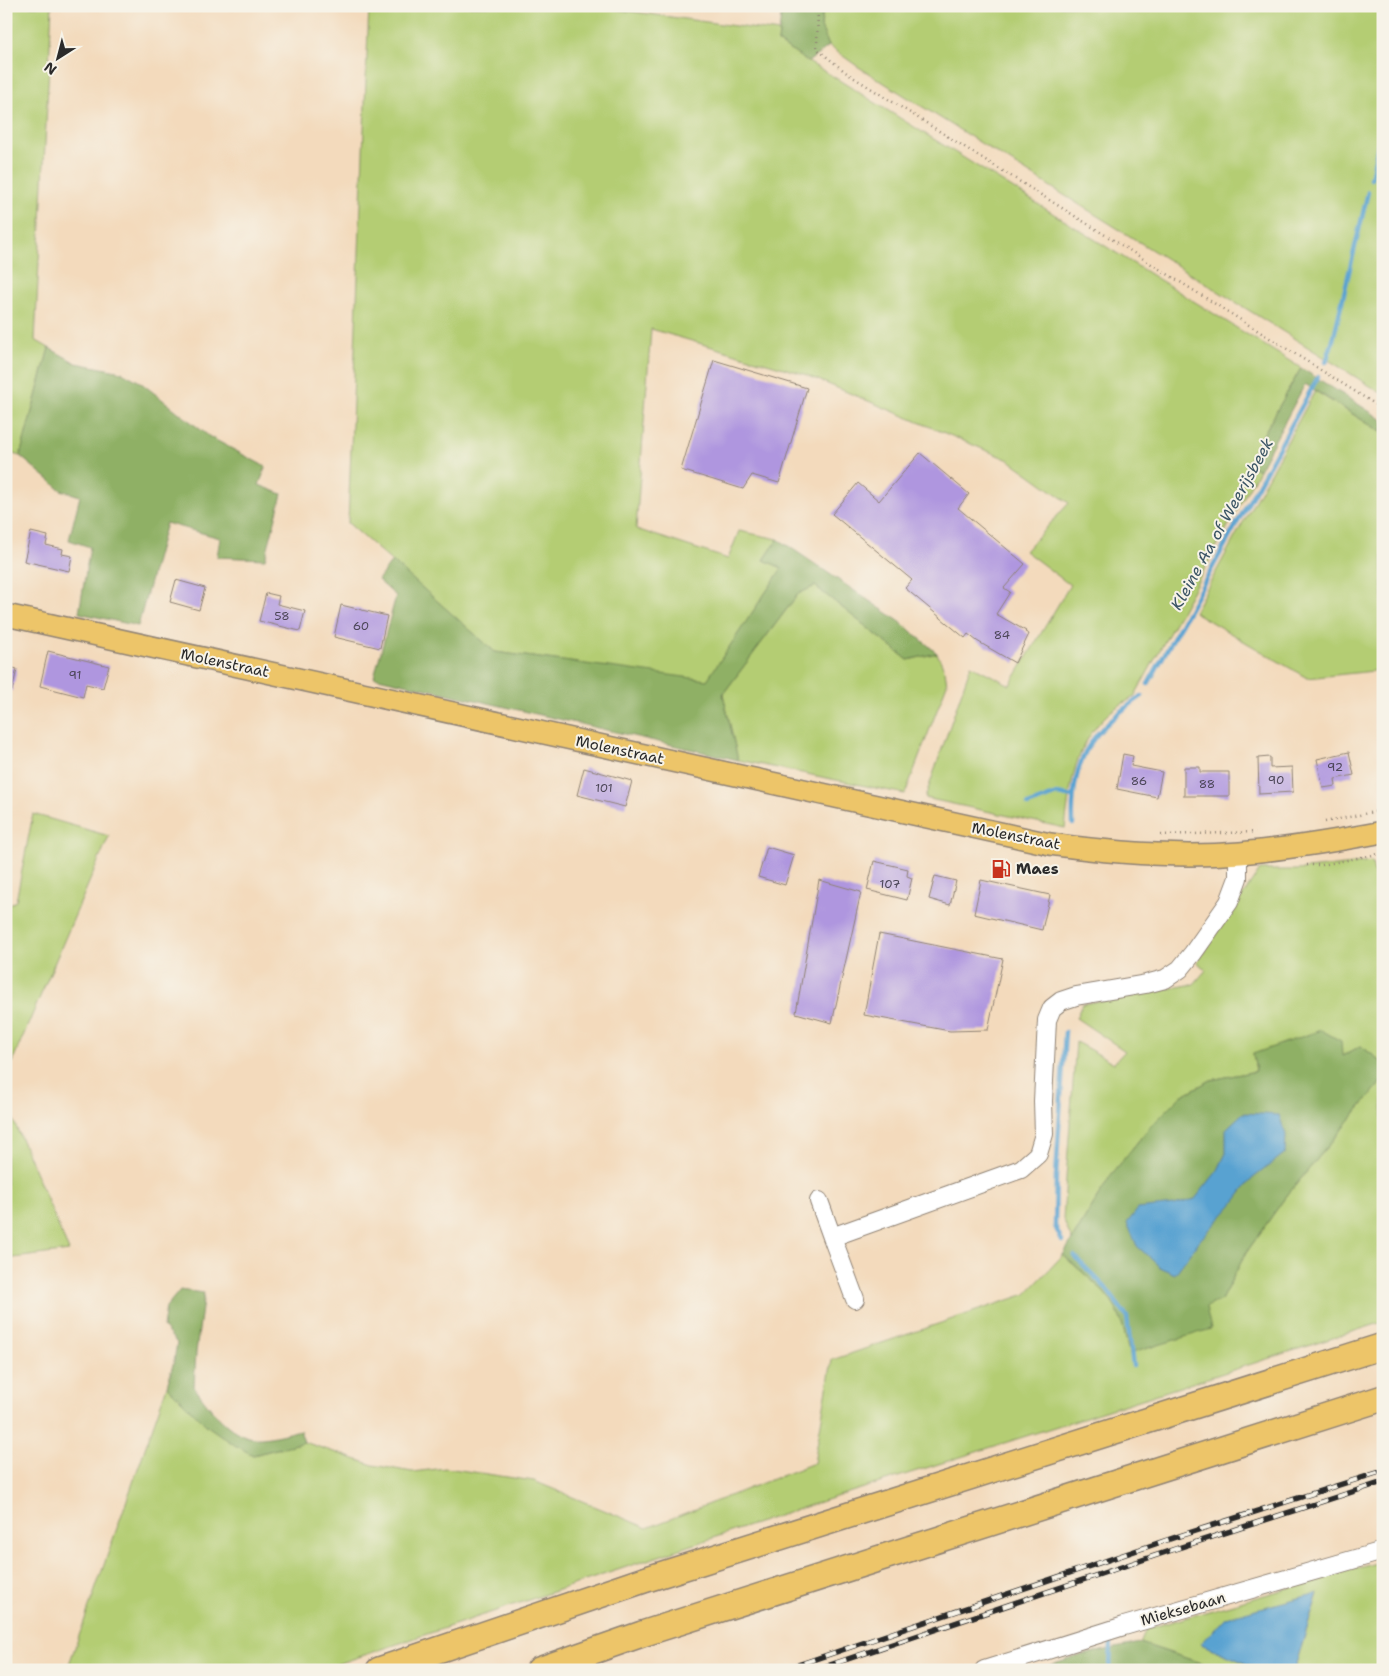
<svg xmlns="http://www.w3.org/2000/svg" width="1389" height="1676" viewBox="0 0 1389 1676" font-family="'Shantell Sans',sans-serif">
	<rect width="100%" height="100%" fill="#f7f3e8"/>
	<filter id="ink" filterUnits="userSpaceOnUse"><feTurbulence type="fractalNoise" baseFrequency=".02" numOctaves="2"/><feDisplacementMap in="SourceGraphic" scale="10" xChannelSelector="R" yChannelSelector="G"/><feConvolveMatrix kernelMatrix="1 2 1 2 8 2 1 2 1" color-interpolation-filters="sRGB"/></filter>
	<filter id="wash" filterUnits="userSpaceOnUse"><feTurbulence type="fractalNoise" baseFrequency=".0096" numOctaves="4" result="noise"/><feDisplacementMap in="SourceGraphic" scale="20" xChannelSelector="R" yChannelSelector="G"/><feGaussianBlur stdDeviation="1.12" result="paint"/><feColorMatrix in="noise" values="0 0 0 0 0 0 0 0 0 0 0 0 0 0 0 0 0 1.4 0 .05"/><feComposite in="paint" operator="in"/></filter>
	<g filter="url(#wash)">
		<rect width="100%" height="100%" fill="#f3dabc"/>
		<path fill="#b4cd73" stroke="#707c4f" d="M 6,6 L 52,6 L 35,340 L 49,348 L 20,456 L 6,452 Z
			M 369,6 L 591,6 L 779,32 L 778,42 L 808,62 L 826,72 L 1301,368 L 1247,463 L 1259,470 L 1134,697 C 1126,702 1117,706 1110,712 C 1074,745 1071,781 1065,828 L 925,798 L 971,665 L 1010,685 L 1070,585 L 1025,551 L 1069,503 L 1009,460 L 804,374 L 651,329 L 636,529 L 728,559 L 739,531 L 778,539 L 764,560 L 782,568 L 707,681 L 495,652 L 348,523 Z
			M 823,6 L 1383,6 L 1383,394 L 857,66 L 829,46 L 821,27 Z
			M 1315,391 L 1383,433 L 1383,670 L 1307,678 L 1194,612 Z
			M 815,586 L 908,660 L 937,653 L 945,671 L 947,684 L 905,794 L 738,760 L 723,694 L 798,594 Z
			M 33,814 L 109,836 L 6,1076 L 6,906 L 16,901 Z
			M 1372,862 L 1383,922 L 1383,1063 L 1361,1046 L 1342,1056 L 1253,1054 L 1256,1071 L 1211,1080 L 1181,1096 L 1148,1129 L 1111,1175 L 1072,1240 L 1063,1219 L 1076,1042 L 1114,1063 L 1125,1051 L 1076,1018 L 1082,1004 L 1194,984 L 1206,970 L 1197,962 L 1260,870 L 1298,870 Z
			M 1383,1080 L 1383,1322 L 826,1500 L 320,1670 L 67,1670 L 167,1386 L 206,1425 L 253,1455 L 304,1442 L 373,1465 L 412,1472 L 446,1468 L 534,1481 L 647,1528 L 814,1463 L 832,1360 L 1026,1294 L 1063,1255 C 1080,1271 1104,1288 1116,1308 C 1123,1322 1126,1339 1129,1354 L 1206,1307 L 1221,1300 L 1246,1253 L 1284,1199 Z
			M 6,1103 L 69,1251 L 6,1259 Z
			M 1383,1561 L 1383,1670 L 1294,1670 L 1318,1594 L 1201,1644 L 1261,1670 L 1222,1670 L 1140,1643 L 1146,1629 Z"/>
		<path fill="#8fb065" stroke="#5d6e48" d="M 782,6 L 823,6 L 821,27 L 829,46 L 808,62 L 778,42 Z
			M 49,348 L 76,363 L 122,372 L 140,382 L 210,437 L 266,467 L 259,485 L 282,494 L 265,559 L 217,557 L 220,538 L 166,523 L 138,626 L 79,613 L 90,547 L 69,540 L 80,496 L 61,490 L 20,456 Z
			M 1301,368 L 1383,420 L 1383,433 L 1305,384 L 1259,470 L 1247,463 Z
			M 778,539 L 899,621 L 937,653 L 908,660 L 815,586 L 798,594 L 723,694 L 738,760 L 374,677 L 396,596 L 378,580 L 392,561 L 495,652 L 707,680 L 782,568 L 764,560 Z
			M 1321,1030 L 1341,1041 L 1342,1056 L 1361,1046 L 1383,1063 L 1383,1080 L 1284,1199 L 1246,1253 L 1221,1300 L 1206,1307 L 1211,1329 L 1129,1354 C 1126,1339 1123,1322 1116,1309 C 1104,1288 1080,1271 1063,1255 L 1111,1175 L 1148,1129 L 1181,1096 L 1211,1080 L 1256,1071 L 1253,1054 Z
			M 180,1290 L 204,1293 L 196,1352 L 194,1387 C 210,1408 232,1441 262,1438 C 275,1437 288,1433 300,1430 L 304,1442 L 253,1455 L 236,1446 L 206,1425 L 167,1386 L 174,1361 L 177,1343 L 163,1327 L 166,1307 Z
			M 1140,1643 L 1222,1670 L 1036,1670 L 1082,1655 Z"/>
		<path fill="#59a2d1" stroke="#42667e" d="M 1243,1113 L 1279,1115 L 1286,1135 L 1285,1153 L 1252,1179 L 1232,1205 L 1200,1240 L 1175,1274 L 1161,1268 L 1137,1246 L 1127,1223 L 1138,1209 L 1174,1205 L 1195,1199 L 1218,1170 L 1226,1153 L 1226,1129 Z
			M 1318,1593 L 1294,1670 L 1261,1670 L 1201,1644 L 1226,1617 Z"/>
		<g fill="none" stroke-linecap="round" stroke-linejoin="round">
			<path stroke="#59a2d1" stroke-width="4.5" d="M 1371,179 L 1383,122
				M 1326,362 L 1333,340 L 1368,192
				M 1148,684 L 1318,377
				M 1028,805 L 1057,794 L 1073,797
				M 1073,824 C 1072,800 1075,771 1087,749 C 1099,727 1122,710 1142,696
				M 1062,1241 L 1055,1226 L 1056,1177 L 1065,1032
				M 1074,1256 L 1105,1287 L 1127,1317 L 1133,1366
				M 1110,1670 L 1111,1641"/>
		</g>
		<g id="blocks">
			<path fill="#af96df" d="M 714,360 L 807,388 L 779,483 L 752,475 L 743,489 L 681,470 Z
				M 920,453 L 969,494 L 958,508 L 1025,564 L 1004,588 L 1010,592 L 996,614 L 1026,631 L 1025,632 L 1029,634 L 1015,663 L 977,641 L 968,634 L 965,638 L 905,588 L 912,580 L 832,514 L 858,483 L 879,501 Z
				M 31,532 L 48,536 L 46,545 L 63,549 L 62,554 L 72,556 L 69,571 L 24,561 Z
				M 176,580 L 205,588 L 199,610 L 170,602 Z
				M 266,593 L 279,596 L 277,604 L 305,611 L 300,631 L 259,621 Z
				M 341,605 L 387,616 L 380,648 L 334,637 Z
				M 48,651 L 109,666 L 103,688 L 86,684 L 83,697 L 40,686 Z
				M 6,666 L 17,669 L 12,691 L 6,689 Z
				M 1349,752 L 1354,775 L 1335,779 L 1336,786 L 1323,788 L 1317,759 Z
				M 1123,754 L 1133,756 L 1131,766 L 1162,772 L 1157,797 L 1117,789 Z
				M 1270,757 L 1270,768 L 1292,767 L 1293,792 L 1259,794 L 1258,758 Z
				M 1184,767 L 1200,767 L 1200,772 L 1229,772 L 1229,796 L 1184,796 Z
				M 584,768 L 632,781 L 625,807 L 577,795 Z
				M 767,847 L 794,855 L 785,885 L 758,877 Z
				M 874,861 L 908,869 L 907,876 L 912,878 L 907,900 L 867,890 Z
				M 935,876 L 956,881 L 950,905 L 929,899 Z
				M 819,880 L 861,892 L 832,1023 L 796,1013 Z
				M 981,880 L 1050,895 L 1042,930 L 974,914 Z
				M 879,934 L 1003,959 L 988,1030 L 950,1031 L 864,1015 Z"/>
		</g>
	</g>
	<g filter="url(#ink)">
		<use href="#blocks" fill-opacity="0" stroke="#8f8274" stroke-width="1"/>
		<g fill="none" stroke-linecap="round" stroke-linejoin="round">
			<g stroke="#8f8274" stroke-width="20">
				<path id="minor" d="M 819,1201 L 832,1237
					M 855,1299 L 832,1237 L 1021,1169 L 1038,1154 L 1044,1134 L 1043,1101 L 1047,1020 L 1052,1008 L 1061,1001 L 1076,996 L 1146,984 L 1165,979 L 1180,969 L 1193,953 L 1229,902 L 1238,878 L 1238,853
					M 984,1670 L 1124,1626 L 1383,1551"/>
			</g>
			<g stroke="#8f8274" stroke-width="24">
				<path id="major" d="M 6,615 L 1050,844 C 1113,853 1176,858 1240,853 C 1288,849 1335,841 1383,832"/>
			</g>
			<g stroke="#8f8274" stroke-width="28">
				<path id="highway" d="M 379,1670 L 644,1580 L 1383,1346
					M 539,1670 L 642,1634 L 1383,1398"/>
			</g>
			<path stroke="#8f8274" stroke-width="2.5" stroke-dasharray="1 4" stroke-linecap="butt" d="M 818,6 L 817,49 L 848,74 L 1383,409
				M 1325,822 L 1383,810
				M 1161,835 L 1256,832
				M 1307,865 L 1322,865 L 1383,853"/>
			<use href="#minor" stroke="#fff" stroke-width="18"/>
			<use href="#major" stroke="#edc569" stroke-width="21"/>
			<use href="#highway" stroke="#edc569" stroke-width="25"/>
			<g stroke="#2b2b2b" stroke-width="5.5">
				<path id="rail" d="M 783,1670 L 1173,1538 L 1383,1471
					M 815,1670 L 1175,1549 L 1383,1482"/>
			</g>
			<use href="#rail" stroke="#f7f3e8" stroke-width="4" stroke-dasharray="11" stroke-linecap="butt"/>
		</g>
	</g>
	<defs>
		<g id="fuel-bare" transform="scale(1.5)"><path d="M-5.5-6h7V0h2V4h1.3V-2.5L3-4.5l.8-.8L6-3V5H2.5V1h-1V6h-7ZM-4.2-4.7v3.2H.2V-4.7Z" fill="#c8321e" stroke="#f7f3e8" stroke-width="2.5" paint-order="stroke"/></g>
	</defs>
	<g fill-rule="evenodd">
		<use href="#fuel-bare" x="1001" y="869"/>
	</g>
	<g text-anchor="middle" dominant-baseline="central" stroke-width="4" stroke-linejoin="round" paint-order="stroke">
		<g font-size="12" fill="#4c4658">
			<text x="282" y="616">58</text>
			<text x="361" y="626">60</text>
			<text x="1002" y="635">84</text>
			<text x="75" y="675">91</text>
			<text x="1335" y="767">92</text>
			<text x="1276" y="780">90</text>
			<text x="1139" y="781">86</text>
			<text x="1207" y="784">88</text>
			<text x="604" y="788">101</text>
			<text x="890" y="884">107</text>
		</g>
		<g font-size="15" fill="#2b2b2b" stroke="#f7f3e8">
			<text transform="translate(225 663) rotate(12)">Molenstraat</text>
			<text transform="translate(620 750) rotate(12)">Molenstraat</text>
			<text transform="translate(1016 836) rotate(11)">Molenstraat</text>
			<text transform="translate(1183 1609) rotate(-16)">Mieksebaan</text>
		</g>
		<g font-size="15" font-weight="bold" fill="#2b2b2b" stroke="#f7f3e8" text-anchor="start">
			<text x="1016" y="869">Maes</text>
		</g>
		<g font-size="16" font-style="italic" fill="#3b5565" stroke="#f7f3e8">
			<text transform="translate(1222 524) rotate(-61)">Kleine Aa of Weerijsbeek</text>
		</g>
	</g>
	<rect width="1389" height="1676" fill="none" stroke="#f7f3e8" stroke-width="25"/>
	<g transform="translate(58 58) rotate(216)" stroke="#f7f3e8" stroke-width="4" paint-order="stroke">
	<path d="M0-4L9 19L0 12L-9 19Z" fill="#2b2b2b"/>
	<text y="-8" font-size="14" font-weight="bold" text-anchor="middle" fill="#2b2b2b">N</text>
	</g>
</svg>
